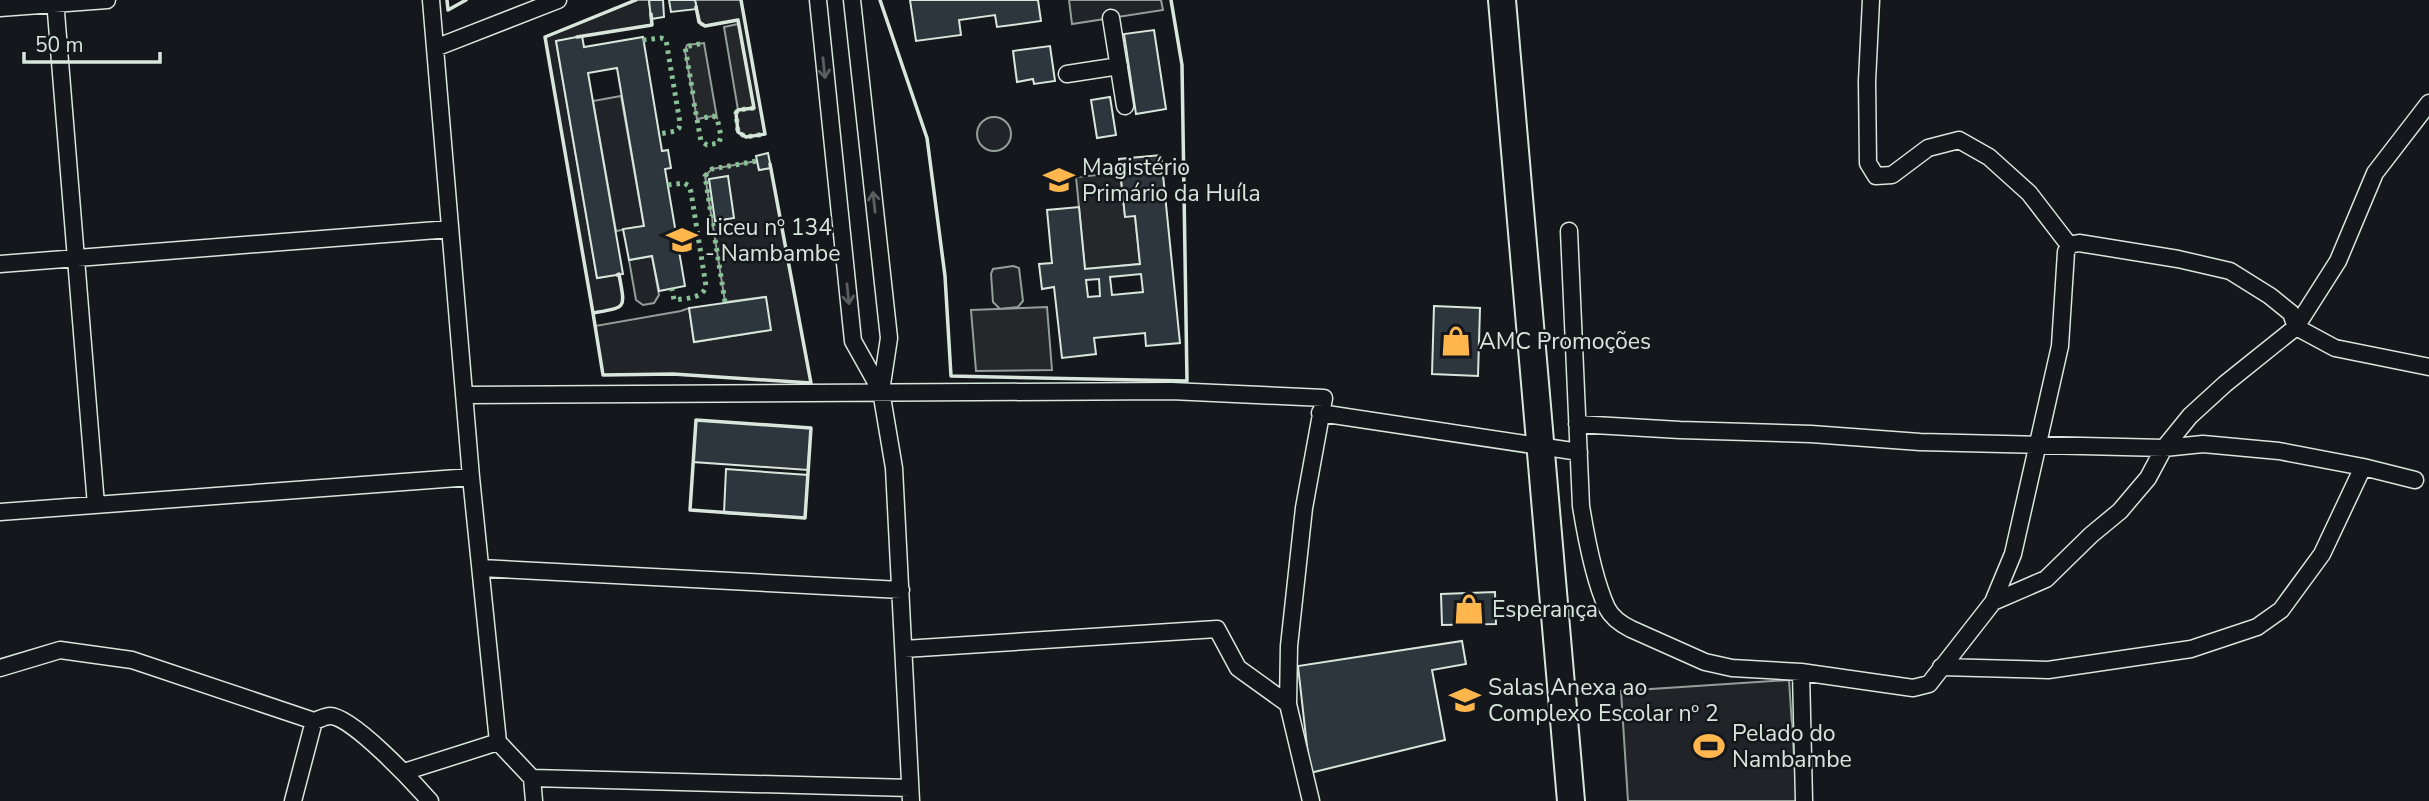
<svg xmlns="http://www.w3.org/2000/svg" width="2429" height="801" viewBox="0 0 2429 801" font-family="'Nunito Sans',sans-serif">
	<rect width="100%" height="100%" fill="#14181c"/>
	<path fill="#202428" stroke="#939e99" stroke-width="2" d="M 636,0 L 649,0 L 652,25 L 556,41 L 597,278 L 619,274 C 625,309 628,307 593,313 L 545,37 Z
		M 695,0 L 741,0 L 765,134 L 746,137 L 738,132 L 736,113 L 738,110 L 754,107 L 738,20 L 705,26 L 701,25 Z
		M 1069,0 L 1161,0 L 1163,10 L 1072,24 Z
		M 621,96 L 644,226 L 616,231 L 593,101 Z
		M977 134a17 17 0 1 1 34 0a17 17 0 1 1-34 0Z
		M 757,161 L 759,170 L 771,168 L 811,383 L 674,374 L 603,375 L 595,326 L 681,311 L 689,308 L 694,342 L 770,330 L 765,297 L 725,302 L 705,176 L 712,169 Z
		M 652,256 L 659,295 L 654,303 L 643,305 L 636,300 L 629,260 Z
		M 1013,266 L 1019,268 L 1023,301 L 1018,307 L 1000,309 L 993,302 L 991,274 L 993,269 Z
		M 1789,680 L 1797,801 L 1628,801 L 1621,691 Z"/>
	<path fill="#24282b" stroke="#939e99" stroke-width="2" d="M 738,24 L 754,108 L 738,110 L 724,27 Z
		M 704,43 L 717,118 L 713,116 L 697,119 L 685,51 L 687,45 Z
		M 1120,173 L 1125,216 L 1135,216 L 1140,264 L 1085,269 L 1076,177 Z
		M 1047,307 L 1052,370 L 976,371 L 971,310 Z"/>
	<path fill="#2c363c" stroke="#d8e6dc" stroke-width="2" fill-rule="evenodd" d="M 649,0 L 663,0 L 664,17 L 651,19 Z
		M 669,0 L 695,0 L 697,9 L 671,12 Z
		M 910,0 L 1038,0 L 1041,21 L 997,27 L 995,15 L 959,20 L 961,35 L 916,41 Z
		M 1154,30 L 1166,109 L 1136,114 L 1124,34 Z
		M 582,36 L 584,47 L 643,37 L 662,151 L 668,150 L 671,168 L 665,169 L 685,286 L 659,291 L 652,256 L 629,260 L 623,229 L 644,226 L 617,68 L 588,73 L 623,274 L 597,278 L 556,41 Z
		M 1050,46 L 1055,81 L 1034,84 L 1033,79 L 1017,82 L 1013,51 Z
		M 1110,97 L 1116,135 L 1097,138 L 1091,100 Z
		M 768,153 L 771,168 L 759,170 L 756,156 Z
		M 1161,155 L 1180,343 L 1146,346 L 1145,333 L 1094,338 L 1096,354 L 1062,358 L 1054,287 L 1042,289 L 1039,264 L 1052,263 L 1047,210 L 1079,207 L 1085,269 L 1140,264 L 1135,216 L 1125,217 L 1119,159 ZM 1141,274 L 1143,292 L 1112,295 L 1110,277 ZM 1099,279 L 1100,296 L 1088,297 L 1086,280 Z
		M 728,176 L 734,218 L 715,221 L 709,179 Z
		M 766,297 L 771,330 L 694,342 L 689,308 Z
		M 1434,306 L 1480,308 L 1478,376 L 1432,374 Z
		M 696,420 L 811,428 L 808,470 L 693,462 Z
		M 726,469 L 808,475 L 805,518 L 724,513 Z
		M 1495,592 L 1496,624 L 1442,625 L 1441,594 Z
		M 1462,641 L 1466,664 L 1432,670 L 1445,740 L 1310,773 L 1298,666 Z"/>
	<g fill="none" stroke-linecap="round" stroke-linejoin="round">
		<g stroke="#d8e6dc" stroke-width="19">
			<path id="minor" d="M 55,0 L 96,505
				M 431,0 L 471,477 L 498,742
				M 818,0 L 853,341 L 881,391
				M 852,0 L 889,338 L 881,391 L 894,468 L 911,801
				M 1871,0 L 1867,81 L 1868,163 L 1876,176 L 1892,175 L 1928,148 L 1959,140 L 1989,157 L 2029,193 L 2069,245
				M 0,8 L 107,0
				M 1111,18 L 1125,106
				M 435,48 L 558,0
				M 1067,74 L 1119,66
				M 1569,231 L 1581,506 C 1586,537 1594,580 1607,608 C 1612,618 1621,624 1631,629 L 1705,662 L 1732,668 L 1801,672 L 1913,688 L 1929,684 L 1993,602 L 2013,554 L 2060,346 L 2066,252 L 2069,245 L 2079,243 L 2178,259 L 2230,271 L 2270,296 L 2291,313 L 2296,327 L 2335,348 L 2429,367
				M 0,264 L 450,229
				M 464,395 L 1171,391 L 1324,398 L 1304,508 L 1289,646 L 1288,704 L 1311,801
				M 1320,413 L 1579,452
				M 1577,424 L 1680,430 L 1811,434 L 1920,442 L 2164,448 L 2203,444 L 2279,451 L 2363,467 L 2415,480
				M 0,512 L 471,477
				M 481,568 L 901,590
				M 1993,602 L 2046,579 L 2091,535 L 2120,511 L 2148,478 L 2164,448 L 2190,416 L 2225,384 L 2296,327 L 2338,261 L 2375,173 L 2429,103
				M 904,649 L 1217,629 L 1238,668 L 1288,704
				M 1941,667 L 2048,670 L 2191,649 L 2257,627 L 2281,610 L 2322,554 L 2363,467
				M 0,668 L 60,650 L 132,660 L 314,721
				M 1801,672 L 1804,801
				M 404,772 L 498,742 L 532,778 L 534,801
				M 532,778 L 910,788
				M 293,801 L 314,721 C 318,720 325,716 330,716 C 352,716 414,783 430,801"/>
		</g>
		<g stroke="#d8e6dc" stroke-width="30">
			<path id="primary" d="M 1502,0 L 1571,801"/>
		</g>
		<use href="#minor" stroke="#14181c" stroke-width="16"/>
		<use href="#primary" stroke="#14181c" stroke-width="26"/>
		<path stroke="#8ac095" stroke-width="5" stroke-dasharray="3.5 5" stroke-linecap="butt" d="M 643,40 L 661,38 L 666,40 L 680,123 L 679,128 L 676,131 L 659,134
			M 693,94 L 685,47 L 704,43
			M 694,103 L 701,141 L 707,145 L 719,143 L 721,136 L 717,118 L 713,116 L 703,118
			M 754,108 L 738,110 L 736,113 L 738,132 L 746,137 L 765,134
			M 668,185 L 684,183 L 689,186 L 691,192 L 706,286 C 703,299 686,298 674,300 L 672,289
			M 725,302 L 705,176 L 712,169 L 757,161"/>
		<path stroke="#d8e6dc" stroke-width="3.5" d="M 447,0 L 448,10 L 466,0
			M 880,0 L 927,138 L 945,276 L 951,376 L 1187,381 L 1182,65 L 1171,0
			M 696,7 L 699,22 L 705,26 L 738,20 L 754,108 L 738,110 L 736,113 L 738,132 L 746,137 L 765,134 L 741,0
			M 577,37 L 652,25 L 651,14
			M 617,275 L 619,274 C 625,309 628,307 593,313 L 545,37 L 636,0
			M 593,313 L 603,375 L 673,374 L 811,383 L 770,164
			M 696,420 L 811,428 L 805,518 L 690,510 Z"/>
	</g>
	<defs><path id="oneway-shaft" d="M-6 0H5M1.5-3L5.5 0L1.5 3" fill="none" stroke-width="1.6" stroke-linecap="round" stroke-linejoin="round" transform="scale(1.75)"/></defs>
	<g stroke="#59605f">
		<use href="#oneway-shaft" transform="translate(824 68) rotate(84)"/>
		<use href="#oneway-shaft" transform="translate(874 202) rotate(-96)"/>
		<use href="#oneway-shaft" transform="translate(848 294) rotate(84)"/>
	</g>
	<defs>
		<g id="school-bare" transform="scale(2.415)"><path d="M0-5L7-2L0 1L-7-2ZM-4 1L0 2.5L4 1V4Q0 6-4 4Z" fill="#ffb74d" stroke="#14181c" stroke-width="2.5" paint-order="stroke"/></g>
		<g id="shop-bare" transform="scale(2.415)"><path d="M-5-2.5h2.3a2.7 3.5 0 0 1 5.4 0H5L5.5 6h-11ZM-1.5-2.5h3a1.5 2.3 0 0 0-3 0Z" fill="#ffb74d" stroke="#14181c" stroke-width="2.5" paint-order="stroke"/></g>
		<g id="stadium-bare" transform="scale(2.415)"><path d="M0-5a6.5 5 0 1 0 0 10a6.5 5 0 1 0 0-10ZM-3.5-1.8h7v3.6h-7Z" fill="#ffb74d" stroke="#14181c" stroke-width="2.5" paint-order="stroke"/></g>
	</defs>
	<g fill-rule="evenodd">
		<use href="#school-bare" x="1059" y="180"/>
		<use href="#school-bare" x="682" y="240"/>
		<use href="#shop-bare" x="1456" y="341"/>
		<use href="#shop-bare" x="1469" y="609"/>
		<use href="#school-bare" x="1465" y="700"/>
		<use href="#stadium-bare" x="1709" y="746"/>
	</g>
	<g text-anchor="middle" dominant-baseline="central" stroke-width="5" stroke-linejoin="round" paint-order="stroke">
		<g font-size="23" fill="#d8e6dc" stroke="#14181c" text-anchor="start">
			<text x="1082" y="167">Magistério<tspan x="1082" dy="26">Primário da Huíla</tspan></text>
			<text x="705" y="227">Liceu nº 134<tspan x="705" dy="26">- Nambambe</tspan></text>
			<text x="1479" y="341">AMC Promoções</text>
			<text x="1492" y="609">Esperança</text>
			<text x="1488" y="687">Salas Anexa ao<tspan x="1488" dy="26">Complexo Escolar nº 2</tspan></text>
			<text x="1732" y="733">Pelado do<tspan x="1732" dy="26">Nambambe</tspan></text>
		</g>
	</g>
	<path d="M24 52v10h136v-10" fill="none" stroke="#d8e6dc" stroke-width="3.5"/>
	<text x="35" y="52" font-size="21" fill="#d8e6dc" stroke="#14181c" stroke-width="5" paint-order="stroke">50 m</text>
</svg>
